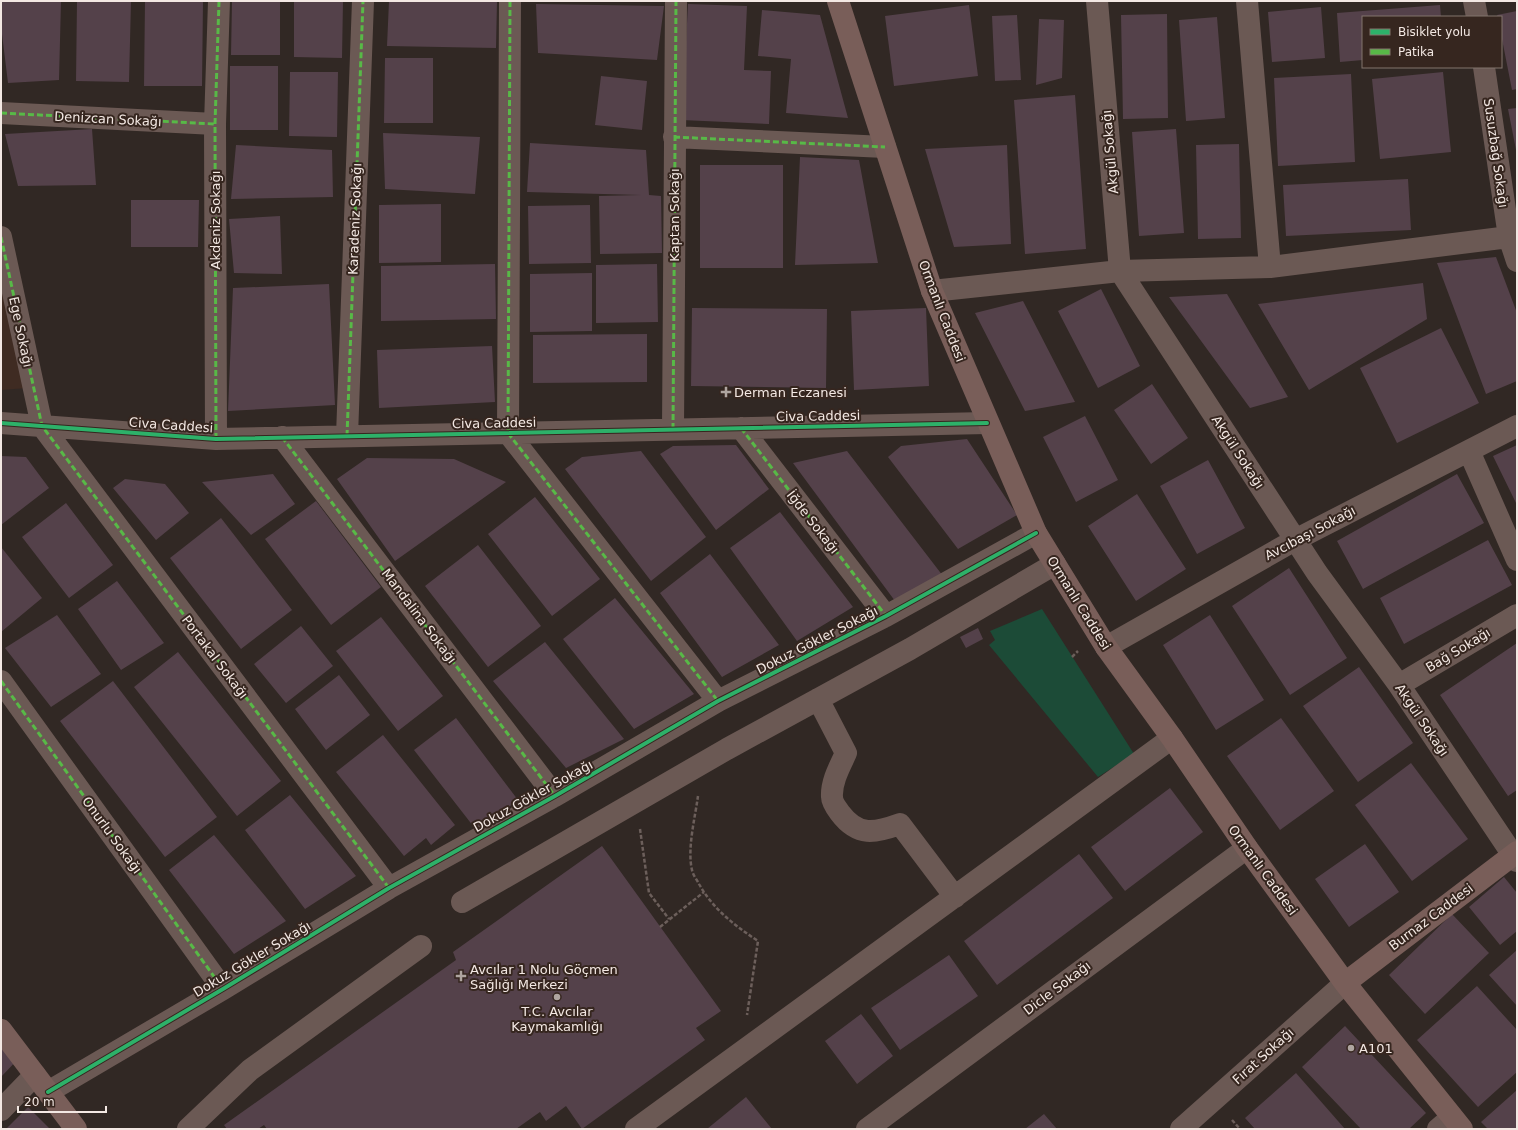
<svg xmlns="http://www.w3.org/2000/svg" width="1518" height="1130" viewBox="0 0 1518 1130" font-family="'DejaVu Sans',sans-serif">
	<rect width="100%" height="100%" fill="#312824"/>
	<path fill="#3f2b22" d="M 1,279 L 28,388 L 1,390 Z"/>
	<path fill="#1c4b37" d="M 1042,609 L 1134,754 L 1098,777 L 989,645 L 995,640 L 990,631 Z"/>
	<path fill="#54414a" d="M 1,1 L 61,1 L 59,80 L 8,83 L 1,26 Z
		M 77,1 L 131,1 L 129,82 L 76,81 Z
		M 145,1 L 203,1 L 202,86 L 144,86 Z
		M 232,1 L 280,1 L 280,55 L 231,55 Z
		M 294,1 L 343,1 L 342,58 L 294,57 Z
		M 389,1 L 497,1 L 496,48 L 387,46 Z
		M 536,4 L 664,6 L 657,60 L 538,53 Z
		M 688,4 L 747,6 L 744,70 L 771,71 L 769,124 L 682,120 Z
		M 969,5 L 978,76 L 894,86 L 885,16 Z
		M 1440,5 L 1441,17 L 1363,17 L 1363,60 L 1340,62 L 1337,13 Z
		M 1321,7 L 1325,58 L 1272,62 L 1268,12 Z
		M 762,10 L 820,15 L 848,118 L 786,113 L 791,59 L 758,56 Z
		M 1517,11 L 1517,89 L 1512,90 L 1501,34 L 1501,17 L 1498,17 L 1497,15 Z
		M 1167,14 L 1168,118 L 1123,119 L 1121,15 Z
		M 1017,15 L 1021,80 L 995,81 L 992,16 Z
		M 1217,17 L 1225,118 L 1186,121 L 1179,20 Z
		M 1039,19 L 1064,20 L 1062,78 L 1036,85 Z
		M 385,58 L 433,58 L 433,123 L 384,123 Z
		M 230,66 L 278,66 L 278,130 L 230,130 Z
		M 290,72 L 338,72 L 337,137 L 289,136 Z
		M 1443,72 L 1451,152 L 1380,159 L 1372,79 Z
		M 1351,74 L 1355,162 L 1278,166 L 1274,78 Z
		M 601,76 L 647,81 L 642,130 L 595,125 Z
		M 1075,95 L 1086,249 L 1025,254 L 1014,100 Z
		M 1517,108 L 1517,150 L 1516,150 L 1508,109 Z
		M 92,129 L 96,185 L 18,186 L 5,134 Z
		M 1176,129 L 1184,233 L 1139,236 L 1132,132 Z
		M 383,133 L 480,137 L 475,194 L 385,189 Z
		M 530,143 L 646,150 L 649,195 L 661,196 L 662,253 L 600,254 L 599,196 L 641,195 L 527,192 Z
		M 1239,144 L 1241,238 L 1198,239 L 1196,145 Z
		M 236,145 L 332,150 L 333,197 L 231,199 Z
		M 1007,145 L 1011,244 L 954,247 L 925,149 Z
		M 800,157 L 859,160 L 878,263 L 795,265 Z
		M 700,165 L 783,165 L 783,268 L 700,268 Z
		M 1408,179 L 1411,230 L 1286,236 L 1283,185 Z
		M 131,200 L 199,200 L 198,247 L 131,247 Z
		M 441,204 L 441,262 L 379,263 L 379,205 Z
		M 590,205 L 591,263 L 529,264 L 528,206 Z
		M 280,216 L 282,274 L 234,273 L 229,219 Z
		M 1496,257 L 1517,313 L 1517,381 L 1486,394 L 1437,263 Z
		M 495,264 L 496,319 L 381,321 L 381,266 Z
		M 657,264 L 658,322 L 596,323 L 596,265 Z
		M 592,273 L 592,331 L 530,332 L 530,274 Z
		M 1423,283 L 1427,319 L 1309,390 L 1258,304 Z
		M 329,284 L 335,405 L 228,411 L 233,288 Z
		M 1101,289 L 1140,366 L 1098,388 L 1058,311 Z
		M 1227,294 L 1288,397 L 1250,408 L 1169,297 Z
		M 1023,301 L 1075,402 L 1025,411 L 975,313 Z
		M 692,308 L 827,309 L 826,388 L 691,386 Z
		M 926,308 L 929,386 L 854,390 L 851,311 Z
		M 1441,328 L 1479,403 L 1397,443 L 1360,368 Z
		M 647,334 L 647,382 L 533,383 L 533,335 Z
		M 492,346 L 495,402 L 379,408 L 377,350 Z
		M 1152,384 L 1188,438 L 1151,464 L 1114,410 Z
		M 1085,416 L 1118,480 L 1076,502 L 1043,437 Z
		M 967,439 L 1017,515 L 958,549 L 888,457 L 901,446 Z
		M 736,445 L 769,489 L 716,530 L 660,454 L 673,446 Z
		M 1517,445 L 1517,505 L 1493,456 Z
		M 641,451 L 706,537 L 651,581 L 565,469 L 582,457 Z
		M 847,451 L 943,576 L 895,601 L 793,463 Z
		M 1,456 L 26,457 L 49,488 L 1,525 Z
		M 367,458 L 454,459 L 506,482 L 395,561 L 337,479 Z
		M 1208,460 L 1245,528 L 1197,554 L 1160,486 Z
		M 273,474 L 295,504 L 251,535 L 202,482 Z
		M 1457,474 L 1484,523 L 1363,589 L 1337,541 Z
		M 125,479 L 165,484 L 189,513 L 156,540 L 113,488 Z
		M 1137,494 L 1186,569 L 1136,601 L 1088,526 Z
		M 535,497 L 600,579 L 552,616 L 488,534 Z
		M 316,501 L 381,587 L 331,625 L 265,539 Z
		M 66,503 L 113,565 L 69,598 L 22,537 Z
		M 780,512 L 853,607 L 797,641 L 730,548 Z
		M 221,518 L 292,610 L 241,649 L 170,558 Z
		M 1488,540 L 1512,585 L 1404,644 L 1380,598 Z
		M 478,545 L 541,626 L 488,667 L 425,586 Z
		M 1,547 L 42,598 L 1,632 Z
		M 710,554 L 779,645 L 722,677 L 660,593 Z
		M 1289,568 L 1347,658 L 1290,695 L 1232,606 Z
		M 117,581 L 164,643 L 121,670 L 78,609 Z
		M 615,598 L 694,694 L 634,729 L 563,639 Z
		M 57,615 L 101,674 L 51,707 L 5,648 Z
		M 1210,615 L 1264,700 L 1216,730 L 1163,645 Z
		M 381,617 L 443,696 L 398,731 L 336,651 Z
		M 301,626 L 333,666 L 286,703 L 254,664 Z
		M 978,628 L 983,639 L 966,648 L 960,637 Z
		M 545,642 L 624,739 L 566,768 L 493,681 Z
		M 1517,643 L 1517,790 L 1508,796 L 1440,695 Z
		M 178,652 L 281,781 L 237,816 L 134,687 Z
		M 1359,667 L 1413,743 L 1358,782 L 1303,706 Z
		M 339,675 L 370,715 L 326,750 L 295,709 Z
		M 113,681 L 217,817 L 165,857 L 60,721 Z
		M 456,718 L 518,800 L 477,831 L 414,750 Z
		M 1281,718 L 1334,791 L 1280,830 L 1227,756 Z
		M 383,735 L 455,825 L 431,845 L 426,838 L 404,856 L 336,772 Z
		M 1411,763 L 1468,839 L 1412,881 L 1355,805 Z
		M 1170,788 L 1203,832 L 1125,891 L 1091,847 Z
		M 290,795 L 356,876 L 305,909 L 245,830 Z
		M 214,835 L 286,921 L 234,954 L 169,870 Z
		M 1365,844 L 1399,892 L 1349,927 L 1315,879 Z
		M 602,846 L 721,1011 L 696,1028 L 705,1040 L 582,1129 L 566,1106 L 546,1121 L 540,1112 L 516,1129 L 267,1129 L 264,1125 L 258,1129 L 227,1129 L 224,1125 L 456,960 L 453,952 Z
		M 1079,854 L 1113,898 L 997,985 L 964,941 Z
		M 1504,877 L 1517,893 L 1517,931 L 1500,945 L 1469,907 Z
		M 1452,914 L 1489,953 L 1425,1014 L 1389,975 Z
		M 1517,950 L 1517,1006 L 1489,975 Z
		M 949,955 L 978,996 L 900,1050 L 871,1008 Z
		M 1477,986 L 1517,1030 L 1517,1072 L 1478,1107 L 1417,1040 Z
		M 861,1014 L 893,1056 L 857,1084 L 825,1041 Z
		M 1345,1026 L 1426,1113 L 1409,1129 L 1361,1129 L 1302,1067 Z
		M 1,1039 L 20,1057 L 1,1077 Z
		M 1296,1073 L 1345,1129 L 1255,1129 L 1245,1118 Z
		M 1517,1090 L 1517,1129 L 1488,1129 L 1481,1122 Z
		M 746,1097 L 772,1129 L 707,1129 Z
		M 28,1107 L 50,1129 L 6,1129 Z
		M 1044,1114 L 1057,1129 L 1025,1129 Z"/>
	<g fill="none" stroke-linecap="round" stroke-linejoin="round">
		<path stroke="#6c5f5b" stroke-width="2.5" stroke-dasharray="4 2" stroke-linecap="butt" d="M 1072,657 L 1078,651
			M 698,796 C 695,818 687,849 692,870 C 693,875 697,880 699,884 C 713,909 734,925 758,941 L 747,1015
			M 640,829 L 649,893 L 669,919
			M 660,927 L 704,892
			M 1232,1120 L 1240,1129"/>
		<path stroke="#6b5954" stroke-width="22" d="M 510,1 L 508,433 L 718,701
			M 1097,1 L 1120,271 L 1317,573 L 1399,685 L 1517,861
			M 1247,1 L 1270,267
			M 1474,1 L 1477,17
			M 1484,67 L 1509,237 L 1517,261
			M 1,113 L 215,124
			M 674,137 L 885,147
			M 1,237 L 42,426 L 389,888
			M 932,291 L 1120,271 L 1270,267 L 1509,237
			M 1,423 L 216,439 L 987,423
			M 741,428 L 886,616
			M 673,429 L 676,1
			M 347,436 L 363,1
			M 282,437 L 555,796
			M 216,439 L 215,124 L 219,1
			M 1469,451 L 1517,560
			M 1106,647 L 1295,540 L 1517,426
			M 1,681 L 223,989
			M 1399,685 L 1517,615
			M 818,699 L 846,753 C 840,766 831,782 832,797 C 832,802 837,809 840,813 C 858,837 875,833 900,824 L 955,897
			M 462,902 L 727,749 L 910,649 L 1055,564
			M 48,1092 L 223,989 L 389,888 L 555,796 L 718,701 L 886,616 L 1036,533
			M 1,1110 L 35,1075
			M 188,1129 L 250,1070 L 421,946
			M 636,1129 L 1172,738
			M 867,1129 L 1247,848
			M 1181,1129 L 1345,983
			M 1438,1129 L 1452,1117"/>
		<path stroke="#795e59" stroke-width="22" d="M 838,1 L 932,291 L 1036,533 L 1106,647 L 1172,738 L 1247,848 L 1345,983 L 1462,1129
			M 1345,983 L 1517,852
			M 1,1030 L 76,1129"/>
		<path stroke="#58b947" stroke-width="3" stroke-dasharray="6 3" stroke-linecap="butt" d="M 510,1 L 508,433 L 718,701
			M 1,113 L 215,124
			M 674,137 L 885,147
			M 1,237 L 42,426 L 389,888
			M 741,428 L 886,616
			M 673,429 L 676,1
			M 347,436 L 363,1
			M 282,437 L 555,796
			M 216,439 L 215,124 L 219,1
			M 1,681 L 223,989"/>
		<g stroke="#36261f" stroke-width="6">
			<path id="cycleway" d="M 1,423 L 216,439 L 987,423
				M 48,1092 L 223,989 L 389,888 L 555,796 L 718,701 L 886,616 L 1036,533"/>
		</g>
		<use href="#cycleway" stroke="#2db169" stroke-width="4"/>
	</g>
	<g fill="#afa5a0" stroke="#36261f" stroke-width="1.5">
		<path d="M724 386h4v4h4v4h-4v4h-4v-4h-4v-4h4z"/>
		<path d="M459 970h4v4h4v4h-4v4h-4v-4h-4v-4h4z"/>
		<circle cx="557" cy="997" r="4"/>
		<circle cx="1351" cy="1048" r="4"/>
	</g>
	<g text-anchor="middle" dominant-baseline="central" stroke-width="4" stroke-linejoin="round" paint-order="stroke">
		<g font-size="13" fill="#f3e8e3" stroke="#36261f">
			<text transform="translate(108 119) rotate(3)">Denizcan Sokağı</text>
			<text transform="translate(1110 152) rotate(-95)">Akgül Sokağı</text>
			<text transform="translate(1496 153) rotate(82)">Susuzbağ Sokağı</text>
			<text transform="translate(674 215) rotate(-90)">Kaptan Sokağı</text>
			<text transform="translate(355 219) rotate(-88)">Karadeniz Sokağı</text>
			<text transform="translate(215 220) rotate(-90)">Akdeniz Sokağı</text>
			<text transform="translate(942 311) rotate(69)">Ormanlı Caddesi</text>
			<text transform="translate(21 332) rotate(78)">Ege Sokağı</text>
			<text transform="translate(818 416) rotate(-1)">Civa Caddesi</text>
			<text transform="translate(494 423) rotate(-1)">Civa Caddesi</text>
			<text transform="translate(171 425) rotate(4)">Civa Caddesi</text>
			<text transform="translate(1238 452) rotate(57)">Akgül Sokağı</text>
			<text transform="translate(813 522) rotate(52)">İğde Sokağı</text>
			<text transform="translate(1310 533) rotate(-28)">Avcıbaşı Sokağı</text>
			<text transform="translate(1079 603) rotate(58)">Ormanlı Caddesi</text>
			<text transform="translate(419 616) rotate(53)">Mandalina Sokağı</text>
			<text transform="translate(817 640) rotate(-27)">Dokuz Gökler Sokağı</text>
			<text transform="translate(1458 650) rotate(-31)">Bağ Sokağı</text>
			<text transform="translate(215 657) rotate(53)">Portakal Sokağı</text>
			<text transform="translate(1422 720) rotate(56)">Akgül Sokağı</text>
			<text transform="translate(533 796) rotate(-29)">Dokuz Gökler Sokağı</text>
			<text transform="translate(112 835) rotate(54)">Onurlu Sokağı</text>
			<text transform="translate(1263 870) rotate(54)">Ormanlı Caddesi</text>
			<text transform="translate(1431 917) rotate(-37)">Burnaz Caddesi</text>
			<text transform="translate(252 959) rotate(-31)">Dokuz Gökler Sokağı</text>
			<text transform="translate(1057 988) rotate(-37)">Dicle Sokağı</text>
			<text transform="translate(1263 1056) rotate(-42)">Fırat Sokağı</text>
		</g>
		<g font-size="13" fill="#f3e8e3" stroke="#36261f" text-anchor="start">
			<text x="734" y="392">Derman Eczanesi</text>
			<text x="470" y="969">Avcılar 1 Nolu Göçmen<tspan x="470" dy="15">Sağlığı Merkezi</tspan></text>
			<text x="557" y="1011" text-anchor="middle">T.C. Avcılar<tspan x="557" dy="15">Kaymakamlığı</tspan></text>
			<text x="1359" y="1048">A101</text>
		</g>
	</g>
	<rect width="1518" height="1130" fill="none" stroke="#f3e8e3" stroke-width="4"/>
	<rect x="1362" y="16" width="140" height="52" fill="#36261f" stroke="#82746d"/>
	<rect x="1370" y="29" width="20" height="6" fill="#2db169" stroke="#82746d"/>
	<text x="1398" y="36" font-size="12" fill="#f3e8e3">Bisiklet yolu</text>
	<rect x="1370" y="49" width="20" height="6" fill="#58b947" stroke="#82746d"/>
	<text x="1398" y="56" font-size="12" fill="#f3e8e3">Patika</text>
	<path d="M18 1106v6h88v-6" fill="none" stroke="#f3e8e3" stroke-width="2"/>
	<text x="24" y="1106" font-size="12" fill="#f3e8e3" stroke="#36261f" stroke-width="3" paint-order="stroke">20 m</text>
</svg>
